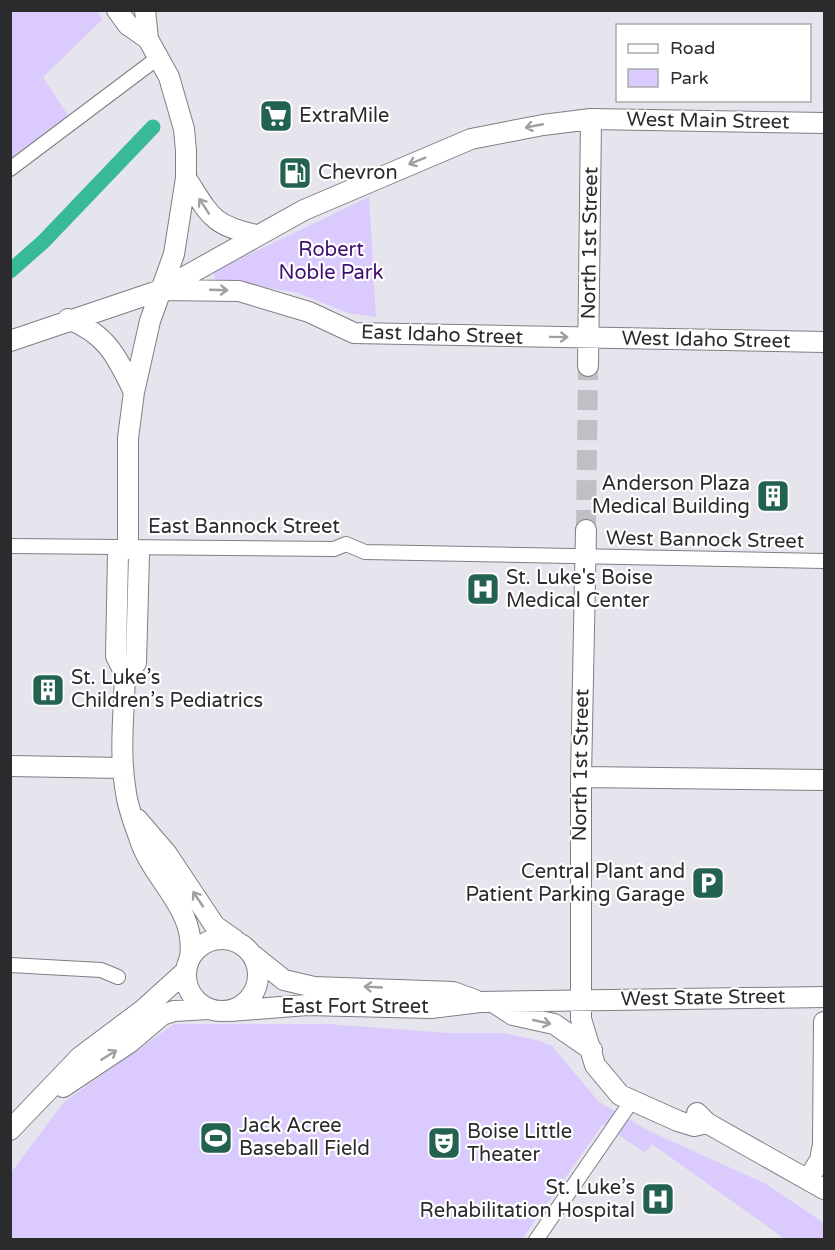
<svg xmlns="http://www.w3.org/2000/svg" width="835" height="1250" viewBox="0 0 835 1250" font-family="'Varela Round',sans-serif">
	<rect width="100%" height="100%" fill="#e6e4ec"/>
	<path fill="#dacafd" d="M 11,11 L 97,11 L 103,19 L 43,77 L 69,117 L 11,171 Z
		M 369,197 L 376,317 L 348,313 L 298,293 L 215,279 L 214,271 Z
		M 174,1024 L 328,1024 L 448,1033 L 504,1033 L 536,1040 L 552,1046 L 599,1102 L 649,1131 L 766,1184 L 824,1223 L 824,1239 L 785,1239 L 652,1144 L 645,1153 L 603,1124 L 522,1239 L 11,1239 L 10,1174 L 64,1102 Z"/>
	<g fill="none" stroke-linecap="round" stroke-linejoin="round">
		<path stroke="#38ba97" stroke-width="15" d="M 10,271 L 43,242 L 153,127"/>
		<path stroke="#c1bfc6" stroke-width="20" stroke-dasharray="20 10" stroke-linecap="butt" d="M 586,530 L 588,366"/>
		<g stroke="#807e85" stroke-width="16">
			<path id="street" d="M 10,169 L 159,57
				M 10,546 L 334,549 L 346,544 L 365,552 L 824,561
				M 10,965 L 101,970 L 118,977
				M 536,1240 L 631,1102"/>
		</g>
		<g stroke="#807e85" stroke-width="22">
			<path id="secondary" d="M 117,10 L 128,25 L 148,39 L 169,77 L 184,129 L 186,151 L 186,178 L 174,254 L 150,321 L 134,392 L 128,438 L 128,547
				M 145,10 L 148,39
				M 186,178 C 210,215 211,225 256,235
				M 161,290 L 239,291 L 309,312 L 354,333 L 824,342
				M 68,319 C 107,334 117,357 134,392
				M 10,341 L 161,290 L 304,210 L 471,139 L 543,125 L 591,119 L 824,123
				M 588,366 L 591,119
				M 586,530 L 581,777 L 581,1019 L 595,1065 L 620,1095 L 678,1121 L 694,1126 L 707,1123
				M 128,547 L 139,554 L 136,663 L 125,674 L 116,656 L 118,553 Z
				M 125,674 C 124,713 119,754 126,793 C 128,808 134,823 139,837 C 152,880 197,908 190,957
				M 10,766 L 123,768
				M 581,777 L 824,780
				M 137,819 L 167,854 L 215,926 L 235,940
				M186 975a36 36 0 1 1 72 0a36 36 0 1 1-72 0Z
				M 254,956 L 284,980 L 314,987 L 453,992 L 475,1000
				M 493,1002 L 513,1015 L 554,1024 L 592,1050
				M 230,1011 L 307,1005 L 431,1008 L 480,1002 L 824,997
				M 63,1087 L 129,1043 L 162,1015 L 174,1011 L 208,1009
				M 697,1113 L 707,1123 L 824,1189
				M 10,1130 L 80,1057 L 144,1009 L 186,971
				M 809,1178 L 820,1160 L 823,1144 L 824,1022"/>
		</g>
		<use href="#street" stroke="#fff" stroke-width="14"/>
		<use href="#secondary" stroke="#fff" stroke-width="20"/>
	</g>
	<defs><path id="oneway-shaft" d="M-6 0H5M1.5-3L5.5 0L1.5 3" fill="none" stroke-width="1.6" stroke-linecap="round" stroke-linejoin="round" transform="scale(1.5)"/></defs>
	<g stroke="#a09fa0">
		<use href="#oneway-shaft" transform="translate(534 126) rotate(169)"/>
		<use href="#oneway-shaft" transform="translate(417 161) rotate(158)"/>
		<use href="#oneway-shaft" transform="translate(204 206) rotate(-123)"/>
		<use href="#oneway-shaft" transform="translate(219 290) rotate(2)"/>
		<use href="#oneway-shaft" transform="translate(559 337) rotate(1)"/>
		<use href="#oneway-shaft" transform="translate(198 899) rotate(-124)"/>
		<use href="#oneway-shaft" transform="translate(373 987) rotate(-177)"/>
		<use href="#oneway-shaft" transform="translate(542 1022) rotate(13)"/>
		<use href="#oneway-shaft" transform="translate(109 1055) rotate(-32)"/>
	</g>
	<defs>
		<g id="supermarket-square" transform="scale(1.725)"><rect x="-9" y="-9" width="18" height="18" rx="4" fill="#236250" stroke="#fff"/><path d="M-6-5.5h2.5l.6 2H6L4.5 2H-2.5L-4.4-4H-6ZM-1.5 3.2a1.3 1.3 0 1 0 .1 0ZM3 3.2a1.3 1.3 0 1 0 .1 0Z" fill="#fff"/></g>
		<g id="fuel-square" transform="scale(1.725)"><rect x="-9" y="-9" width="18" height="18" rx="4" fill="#236250" stroke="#fff"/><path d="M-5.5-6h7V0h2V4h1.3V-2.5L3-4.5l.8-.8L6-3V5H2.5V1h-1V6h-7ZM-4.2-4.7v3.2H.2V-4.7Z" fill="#fff"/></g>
		<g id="building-square" transform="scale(1.725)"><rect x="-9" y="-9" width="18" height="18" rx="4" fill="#236250" stroke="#fff"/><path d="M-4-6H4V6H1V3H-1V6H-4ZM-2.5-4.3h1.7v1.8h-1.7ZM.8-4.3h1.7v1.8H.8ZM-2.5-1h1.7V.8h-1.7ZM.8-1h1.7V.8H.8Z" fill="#fff"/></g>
		<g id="hospital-square" transform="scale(1.725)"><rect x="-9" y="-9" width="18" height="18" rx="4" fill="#236250" stroke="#fff"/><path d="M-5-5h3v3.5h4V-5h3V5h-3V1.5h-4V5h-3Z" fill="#fff"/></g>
		<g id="parking-square" transform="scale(1.725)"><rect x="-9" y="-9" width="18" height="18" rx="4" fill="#236250" stroke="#fff"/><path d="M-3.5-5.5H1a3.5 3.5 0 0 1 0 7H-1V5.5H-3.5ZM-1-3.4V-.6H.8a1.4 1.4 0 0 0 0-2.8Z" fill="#fff"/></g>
		<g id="stadium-square" transform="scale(1.725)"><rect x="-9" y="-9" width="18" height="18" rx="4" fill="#236250" stroke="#fff"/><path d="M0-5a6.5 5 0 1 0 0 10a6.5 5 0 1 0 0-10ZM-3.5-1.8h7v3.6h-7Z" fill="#fff"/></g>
		<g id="theatre-square" transform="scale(1.725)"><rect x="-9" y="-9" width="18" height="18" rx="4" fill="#236250" stroke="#fff"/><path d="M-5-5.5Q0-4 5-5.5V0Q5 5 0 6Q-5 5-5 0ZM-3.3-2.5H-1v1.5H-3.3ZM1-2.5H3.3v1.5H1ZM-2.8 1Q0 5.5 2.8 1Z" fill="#fff"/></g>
	</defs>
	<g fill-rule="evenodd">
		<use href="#supermarket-square" x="276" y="116"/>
		<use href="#fuel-square" x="295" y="173"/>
		<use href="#building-square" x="773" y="496"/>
		<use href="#hospital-square" x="483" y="589"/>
		<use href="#building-square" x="48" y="690"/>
		<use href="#parking-square" x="708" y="883"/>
		<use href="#stadium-square" x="216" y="1138"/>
		<use href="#theatre-square" x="444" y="1143"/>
		<use href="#hospital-square" x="658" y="1199"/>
	</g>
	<g text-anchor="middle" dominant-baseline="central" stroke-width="4.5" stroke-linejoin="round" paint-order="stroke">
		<g font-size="20" fill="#2b2a2d" stroke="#fff" text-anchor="start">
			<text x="299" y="116">ExtraMile</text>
			<text x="318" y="173">Chevron</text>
			<text x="750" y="484" text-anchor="end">Anderson Plaza<tspan x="750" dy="23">Medical Building</tspan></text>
			<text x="506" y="578">St. Luke's Boise<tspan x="506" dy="23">Medical Center</tspan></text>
			<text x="71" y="678">St. Luke’s<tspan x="71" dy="23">Children’s Pediatrics</tspan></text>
			<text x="685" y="872" text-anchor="end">Central Plant and<tspan x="685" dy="23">Patient Parking Garage</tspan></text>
			<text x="239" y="1126">Jack Acree<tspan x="239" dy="23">Baseball Field</tspan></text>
			<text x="467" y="1132">Boise Little<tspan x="467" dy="23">Theater</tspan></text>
			<text x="635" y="1188" text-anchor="end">St. Luke’s<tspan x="635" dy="23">Rehabilitation Hospital</tspan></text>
		</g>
		<g font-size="20" fill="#2b2a2d" stroke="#fff">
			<text transform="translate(708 121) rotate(1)">West Main Street</text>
			<text transform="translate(590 243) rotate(-89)">North 1st Street</text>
			<text transform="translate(442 335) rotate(2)">East Idaho Street</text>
			<text transform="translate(706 340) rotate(1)">West Idaho Street</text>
			<text x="244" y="527">East Bannock Street</text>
			<text transform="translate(705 540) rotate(1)">West Bannock Street</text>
			<text transform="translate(581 765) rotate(-89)">North 1st Street</text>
			<text transform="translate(703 998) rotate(-1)">West State Street</text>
			<text x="355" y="1007">East Fort Street</text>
		</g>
		<g font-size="20" fill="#400e72" stroke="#fff">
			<text x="331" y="250">Robert<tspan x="331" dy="23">Noble Park</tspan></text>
		</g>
	</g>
	<rect width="835" height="1250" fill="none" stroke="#2b2a2d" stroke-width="24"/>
	<rect x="616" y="24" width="195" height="78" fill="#ffffff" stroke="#aaaaab" stroke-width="1.5"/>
	<rect x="628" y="44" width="30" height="9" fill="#ffffff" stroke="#aaaaab" stroke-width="1.5"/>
	<text x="670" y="54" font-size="18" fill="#2b2a2d">Road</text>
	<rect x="628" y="69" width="30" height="18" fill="#dacafd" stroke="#aaaaab" stroke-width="1.5"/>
	<text x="670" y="84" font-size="18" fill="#2b2a2d">Park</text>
</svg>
